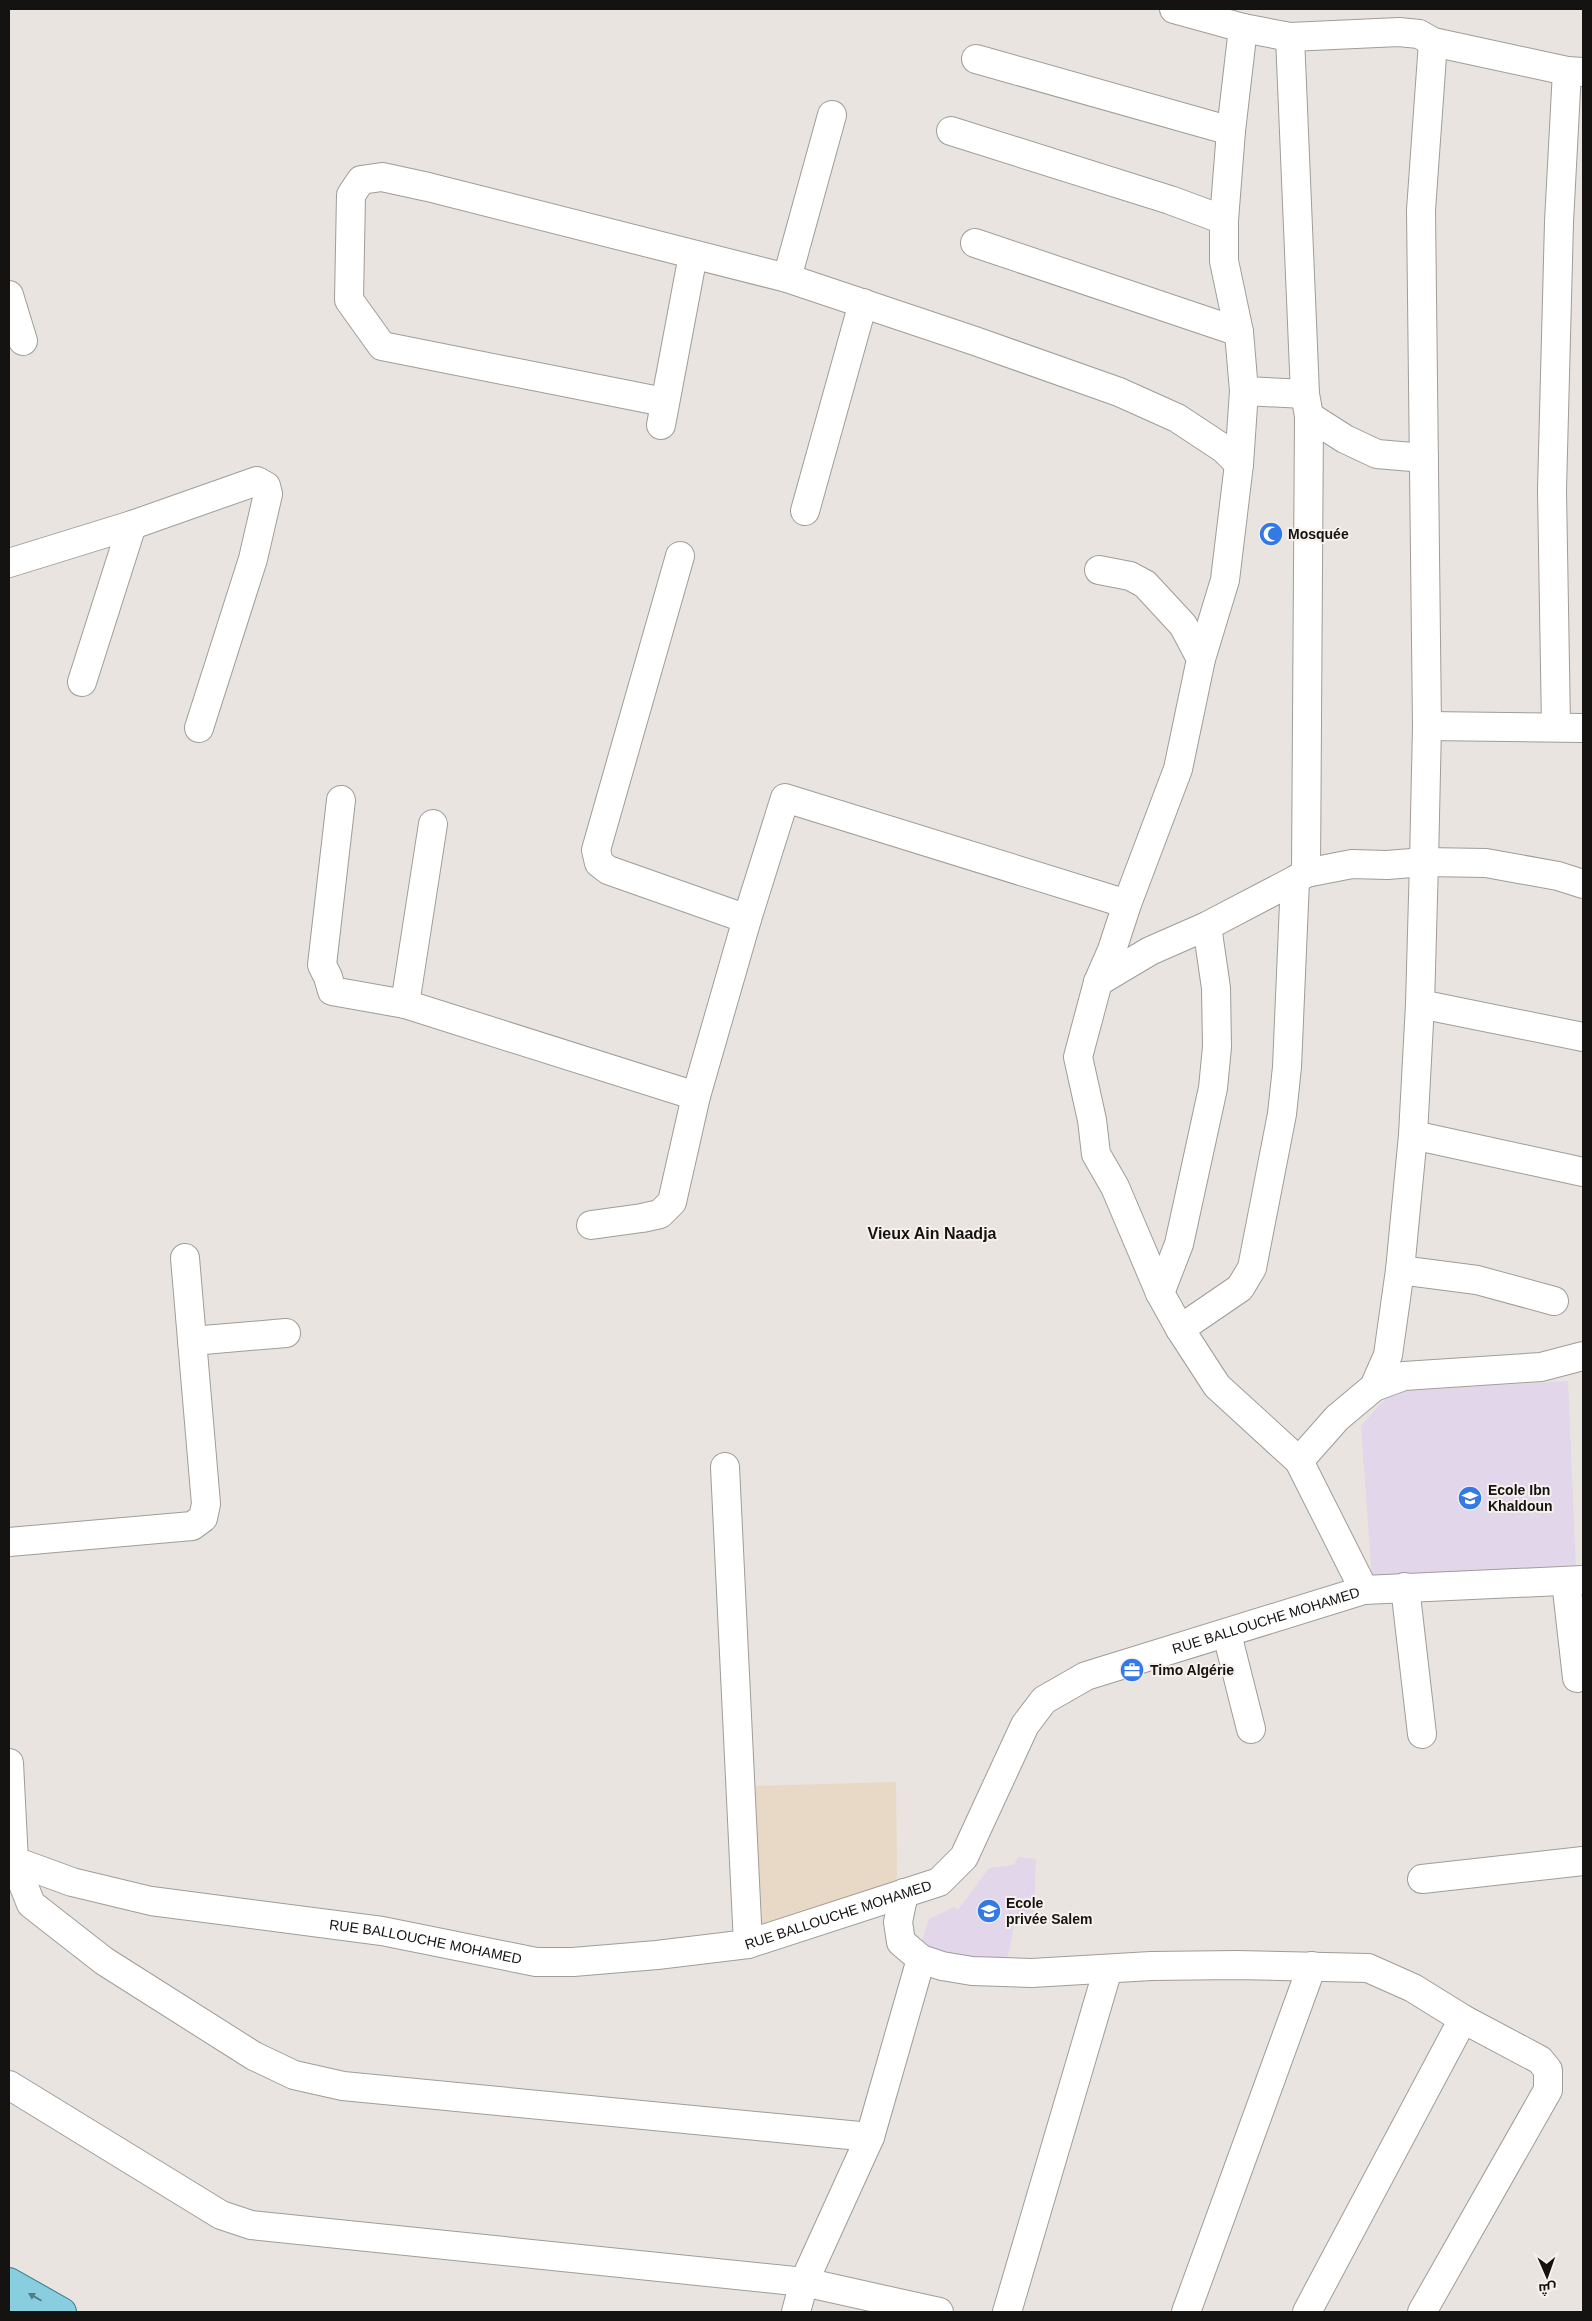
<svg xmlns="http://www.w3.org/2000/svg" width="1592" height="2321" viewBox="0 0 1592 2321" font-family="Arial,Cairo,sans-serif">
	<rect width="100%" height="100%" fill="#e9e4df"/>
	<path fill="#e7d9c6" d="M 896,1782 L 897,1882 L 779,1927 L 758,1923 L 755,1786 Z"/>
	<path fill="#e2d6ea" d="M 1568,1381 L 1576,1570 L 1372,1580 L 1361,1426 L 1391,1392 Z
		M 1018,1857 L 1036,1859 L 1034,1912 L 1016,1917 L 1006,1965 L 944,1954 L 923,1947 L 921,1943 L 929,1919 L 954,1907 L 958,1910 L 989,1868 L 1014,1865 Z"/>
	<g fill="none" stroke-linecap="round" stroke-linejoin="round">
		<g stroke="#a19c98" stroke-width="30">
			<g id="minor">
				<path d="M 1174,9 L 1243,28 L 1290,37 L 1399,32 L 1419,34 L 1433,42 L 1567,71 L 1583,72"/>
				<path d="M 1290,37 L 1305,394 L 1309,416 L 1306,873"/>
				<path d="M 976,59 L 1231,131"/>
				<path d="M 951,131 L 1170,200 L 1224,220 L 1224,261 L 1239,332 L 1244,391 L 1239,464 L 1225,580 L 1201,659"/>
				<path d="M 1224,220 L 1231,131 L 1243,28"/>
				<path d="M 975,243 L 1239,332"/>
				<path d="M 787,278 L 832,115"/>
				<path d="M 9,295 L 23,341"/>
				<path d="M 1244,391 L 1305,394"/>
				<path d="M 664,402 L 382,346 L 349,300 L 351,195 L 361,180 L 382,177 L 428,187 L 787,278 L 975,341 L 1119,392 L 1177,418 L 1224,449 L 1239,464"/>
				<path d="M 1309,416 L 1345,439 L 1377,454 L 1424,458"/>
				<path d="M 661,425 L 693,255"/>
				<path d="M 805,511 L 863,303"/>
				<path d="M 680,556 L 596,850 L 599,863 L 608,870 L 747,919"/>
				<path d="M 9,563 L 132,525 L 257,481 L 266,486 L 268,494 L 253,559 L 199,728"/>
				<path d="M 1099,570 L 1130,576 L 1145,584 L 1183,625 L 1201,659 L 1178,769 L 1127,904"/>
				<path d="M 82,682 L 132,525"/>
				<path d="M 1427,726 L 1583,728"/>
				<path d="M 1556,726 L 1552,490 L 1559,222 L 1567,71"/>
				<path d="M 341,800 L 322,965 L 328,977 L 332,991 L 405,1004 L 696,1096"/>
				<path d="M 1098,982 L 1150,951 L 1207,926 L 1295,880 L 1306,873 L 1352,864 L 1387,865 L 1424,862 L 1486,863 L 1558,876 L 1583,884"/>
				<path d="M 405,1004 L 433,824"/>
				<path d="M 1420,1004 L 1583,1037"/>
				<path d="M 1413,1135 L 1583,1172"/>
				<path d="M 591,1225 L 642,1218 L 660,1214 L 672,1202 L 696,1096 L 747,919 L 785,798 L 1127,904 L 1112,950 L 1098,982 L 1078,1057 L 1092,1120 L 1096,1154 L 1115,1187 L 1160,1293 L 1180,1329 L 1217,1386 L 1299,1461 L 1364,1590"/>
				<path d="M 1400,1270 L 1477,1280 L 1554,1301"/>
				<path d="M 1160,1293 L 1179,1244 L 1213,1088 L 1217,1047 L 1216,988 L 1207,926"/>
				<path d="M 1180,1329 L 1240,1288 L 1252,1268 L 1282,1114 L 1287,1067 L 1295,880"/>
				<path d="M 192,1341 L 286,1333"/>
				<path d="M 1374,1387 L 1404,1376 L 1541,1367 L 1583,1356"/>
				<path d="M 1299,1461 L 1337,1418 L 1374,1387 L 1388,1355 L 1400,1270 L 1413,1135 L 1420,1004 L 1424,862 L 1427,726 L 1421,210 L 1433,42"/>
				<path d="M 725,1467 L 748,1944"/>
				<path d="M 9,1542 L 192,1526 L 203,1518 L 206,1504 L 185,1258"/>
				<path d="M 1566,1581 L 1577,1678"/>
				<path d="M 1405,1587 L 1422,1734"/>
				<path d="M 1227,1634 L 1251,1729"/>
				<path d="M 9,1763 L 14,1861 L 31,1904 L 104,1961 L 254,2056 L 294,2075 L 343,2086 L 870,2137"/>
				<path id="s1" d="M 9,1859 L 72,1882 L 151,1901 L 382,1931 L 536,1962 L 573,1962 L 657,1955 L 748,1944 L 939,1882 L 964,1857 L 1025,1725 L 1044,1700 L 1086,1676 L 1364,1590 L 1583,1580"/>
				<path d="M 1422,1879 L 1583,1861"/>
				<path d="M 904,1893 L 898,1922 L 901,1942 L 921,1959 L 942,1966 L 972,1971 L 1032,1973 L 1151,1966 L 1236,1965 L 1368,1968 L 1413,1988 L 1463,2019 L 1540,2060 L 1548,2070 L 1548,2090 L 1422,2312"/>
				<path d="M 9,2085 L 221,2215 L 251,2225 L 804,2282 L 939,2312"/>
				<path d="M 796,2312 L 804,2282 L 870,2137 L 921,1959"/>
				<path d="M 1007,2312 L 1108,1969"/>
				<path d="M 1186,2312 L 1312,1966"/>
				<path d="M 1307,2312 L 1463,2019"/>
			</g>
		</g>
		<g stroke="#2c788a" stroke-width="30">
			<path id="major" d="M 9,2282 L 62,2312
				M 9,2307 L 18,2312"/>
		</g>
		<use href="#minor" stroke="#fff" stroke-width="28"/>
		<use href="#major" stroke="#88cedf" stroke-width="28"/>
	</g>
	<defs><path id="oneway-solid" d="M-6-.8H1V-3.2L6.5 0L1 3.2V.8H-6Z" transform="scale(1.25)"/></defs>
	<use fill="#547a83" href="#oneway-solid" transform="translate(35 2297) rotate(-150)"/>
	<defs>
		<g id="mosque-disc" transform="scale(1.25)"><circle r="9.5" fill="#347ae7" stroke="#f6f1ed"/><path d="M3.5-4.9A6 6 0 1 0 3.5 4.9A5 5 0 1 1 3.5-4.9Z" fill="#fff"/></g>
		<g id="school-disc" transform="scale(1.25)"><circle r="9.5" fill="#347ae7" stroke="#f6f1ed"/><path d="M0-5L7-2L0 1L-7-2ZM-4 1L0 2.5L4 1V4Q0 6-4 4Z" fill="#fff"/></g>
		<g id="office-disc" transform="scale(1.25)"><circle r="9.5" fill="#347ae7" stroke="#f6f1ed"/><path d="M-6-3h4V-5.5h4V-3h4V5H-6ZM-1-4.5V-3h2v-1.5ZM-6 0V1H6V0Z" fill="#fff"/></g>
	</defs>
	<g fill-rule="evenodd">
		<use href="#mosque-disc" x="1271" y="534"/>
		<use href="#school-disc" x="1470" y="1498"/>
		<use href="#office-disc" x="1132" y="1670"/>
		<use href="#school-disc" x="989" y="1911"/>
	</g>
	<g text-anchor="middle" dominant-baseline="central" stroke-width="4" stroke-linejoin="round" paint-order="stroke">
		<g font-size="14" font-weight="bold" fill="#151312" stroke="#f6f1ed" text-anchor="start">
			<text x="1288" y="534">Mosquée</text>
			<text x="1488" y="1490">Ecole Ibn<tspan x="1488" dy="16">Khaldoun</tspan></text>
			<text x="1150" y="1670">Timo Algérie</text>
			<text x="1006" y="1903">Ecole<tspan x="1006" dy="16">privée Salem</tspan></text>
		</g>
		<g font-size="14" fill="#151312" stroke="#f6f1ed">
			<text stroke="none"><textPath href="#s1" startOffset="1401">RUE BALLOUCHE MOHAMED</textPath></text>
			<text stroke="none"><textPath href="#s1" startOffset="846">RUE BALLOUCHE MOHAMED</textPath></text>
			<text stroke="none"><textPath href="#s1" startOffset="426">RUE BALLOUCHE MOHAMED</textPath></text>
		</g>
		<g font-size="16" font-weight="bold" fill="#151312" stroke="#f6f1ed">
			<text x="932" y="1233">Vieux Ain Naadja</text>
		</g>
	</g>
	<rect width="1592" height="2321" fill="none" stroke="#151312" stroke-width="20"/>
	<g transform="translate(1547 2276) rotate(178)" stroke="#f6f1ed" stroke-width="4" paint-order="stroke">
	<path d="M0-4L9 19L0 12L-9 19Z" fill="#151312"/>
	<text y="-8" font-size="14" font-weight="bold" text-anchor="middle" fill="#151312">ش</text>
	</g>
</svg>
